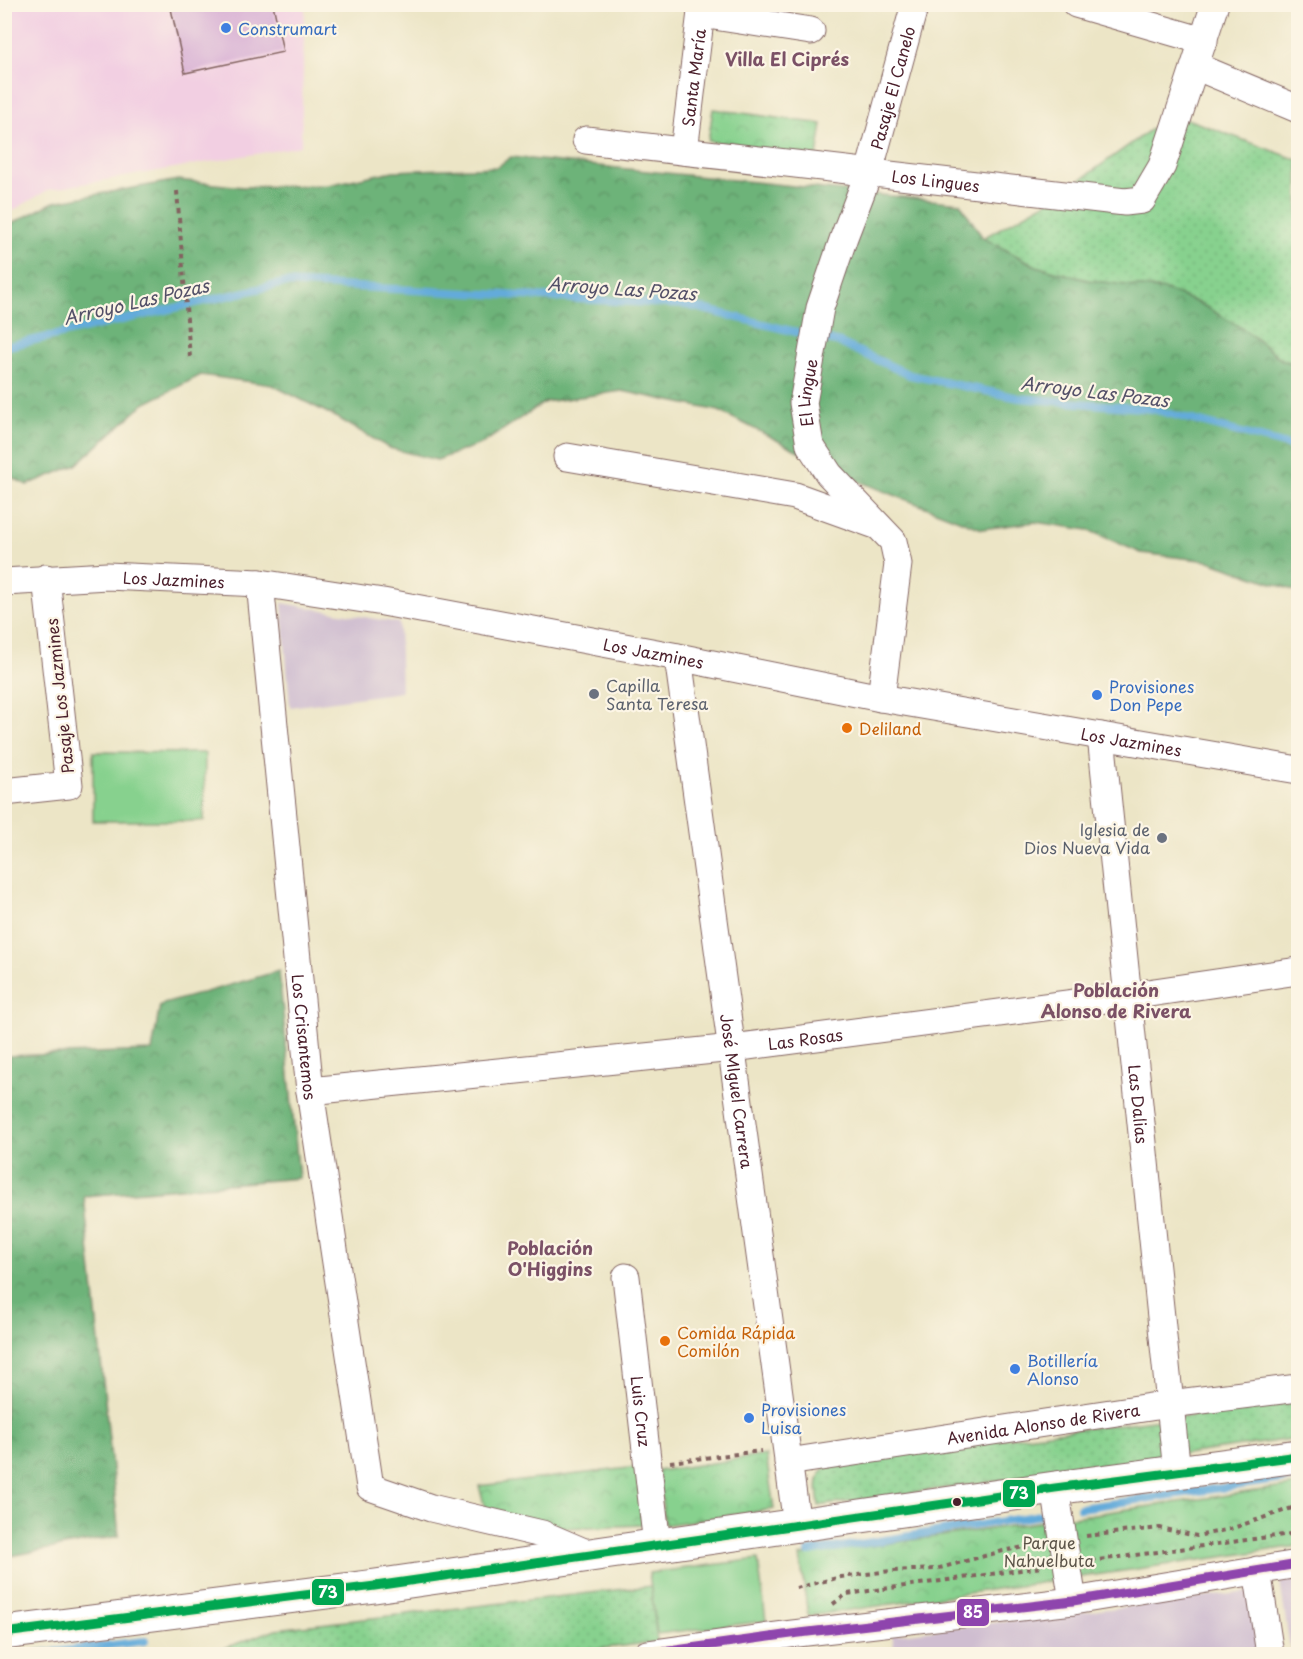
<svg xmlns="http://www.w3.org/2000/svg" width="1303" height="1659" viewBox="0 0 1303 1659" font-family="'Playpen Sans',sans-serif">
	<defs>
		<pattern id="grass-dots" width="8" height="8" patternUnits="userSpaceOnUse" patternTransform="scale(1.5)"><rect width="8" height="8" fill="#87d18e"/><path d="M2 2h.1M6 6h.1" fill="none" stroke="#76b37b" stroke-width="1.8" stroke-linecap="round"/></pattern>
		<pattern id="forest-crowns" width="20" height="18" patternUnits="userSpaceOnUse" patternTransform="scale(1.5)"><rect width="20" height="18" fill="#6db379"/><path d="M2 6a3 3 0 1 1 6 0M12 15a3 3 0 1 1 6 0" fill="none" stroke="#5c9163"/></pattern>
		<pattern id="park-crowns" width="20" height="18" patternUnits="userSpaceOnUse" patternTransform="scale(1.5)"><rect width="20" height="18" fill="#87d18e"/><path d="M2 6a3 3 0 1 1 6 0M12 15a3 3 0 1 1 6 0" fill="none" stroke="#76b37b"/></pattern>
	</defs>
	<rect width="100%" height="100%" fill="#fcf5e5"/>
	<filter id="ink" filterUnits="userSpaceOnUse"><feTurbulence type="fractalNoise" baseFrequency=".0167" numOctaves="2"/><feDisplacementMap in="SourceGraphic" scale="12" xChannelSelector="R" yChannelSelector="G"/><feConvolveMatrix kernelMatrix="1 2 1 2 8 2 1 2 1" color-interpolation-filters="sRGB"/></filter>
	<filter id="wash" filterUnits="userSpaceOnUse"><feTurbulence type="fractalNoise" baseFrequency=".008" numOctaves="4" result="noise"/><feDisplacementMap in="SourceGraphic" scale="24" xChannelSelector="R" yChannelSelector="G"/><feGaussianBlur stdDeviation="1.35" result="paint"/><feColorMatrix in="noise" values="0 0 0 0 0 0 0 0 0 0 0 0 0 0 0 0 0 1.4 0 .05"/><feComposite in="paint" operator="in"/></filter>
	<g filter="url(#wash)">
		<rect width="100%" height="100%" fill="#ece5c6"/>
		<path fill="#f2cfe2" d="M 5,5 L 305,5 L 301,146 L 48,190 L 5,215 Z"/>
		<path fill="#cfbdd0" d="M 282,603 L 399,623 L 401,692 L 290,707 Z
			M 1298,1579 L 1298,1654 L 1291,1654 L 1280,1582 Z
			M 1249,1592 L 1258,1654 L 895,1654 L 892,1635 Z"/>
		<path fill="url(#grass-dots)" stroke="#68785c" stroke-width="1.5" d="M 1176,115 L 1298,160 L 1298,365 L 1283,360 L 1245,330 L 1087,280 L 1036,266 L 983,238 L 1059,195 L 1153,128 Z
			M 1298,1402 L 1298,1438 L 819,1506 C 816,1482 814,1470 841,1459 Z
			M 651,1586 L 657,1642 L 554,1654 L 209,1654 L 276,1629 Z"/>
		<path fill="url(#forest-crowns)" stroke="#5c6952" stroke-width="1.5" d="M 511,157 L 960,203 L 983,238 L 1036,266 L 1087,280 L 1166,290 L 1201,304 L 1245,330 L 1282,360 L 1298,365 L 1298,592 L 1209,561 L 1141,553 L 1088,530 L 1035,522 L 982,529 L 858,481 L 719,411 L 622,391 L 545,402 L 483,443 L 437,460 L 389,448 L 338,418 L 272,385 L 201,375 L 144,404 L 76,465 L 27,485 L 5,474 L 5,227 L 54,202 L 178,180 L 243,187 L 328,185 L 393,171 L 497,167 Z
			M 279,971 L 299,1178 L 84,1196 L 119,1536 L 5,1557 L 5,1056 L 152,1051 L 160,1005 Z"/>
		<path fill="url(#park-crowns)" stroke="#68785c" stroke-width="1.5" d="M 713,109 L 822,124 L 817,157 L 708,141 Z
			M 766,1455 L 774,1509 L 665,1525 L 658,1471 Z
			M 637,1467 L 643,1525 L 563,1528 L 486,1512 L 479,1486 Z
			M 1298,1485 L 1298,1546 L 808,1616 L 800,1556 Z"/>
		<path fill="#87d18e" stroke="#68785c" stroke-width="1.5" d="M 93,752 L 205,753 L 204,821 L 93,821 Z
			M 758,1559 L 766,1621 L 657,1634 L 649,1573 Z"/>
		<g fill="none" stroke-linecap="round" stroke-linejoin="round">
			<path stroke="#63abda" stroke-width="8" d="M 4,347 L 284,283 L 687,305 L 840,343 L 910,375 L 1019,398 L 1152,409 L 1298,448
				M 1080,1508 L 1298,1477
				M 809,1552 L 1041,1515
				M 35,1654 L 145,1641"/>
		</g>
		<g id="blocks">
			<path fill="#d7aed4" d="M 170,4 L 273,4 L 283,52 L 185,73 Z"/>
		</g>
	</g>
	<g filter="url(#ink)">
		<use href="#blocks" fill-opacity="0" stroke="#836461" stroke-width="1.5"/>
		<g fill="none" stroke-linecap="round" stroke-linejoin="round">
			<g stroke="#836461" stroke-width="29">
				<g id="minor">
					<path d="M 1076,4 L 1204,41"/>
					<path d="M 701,14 L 811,31"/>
					<path d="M 1195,66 L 1298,109"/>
					<path id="s1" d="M 586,140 L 1125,202 L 1142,200 L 1162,166 L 1215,4"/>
					<path id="s2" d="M 684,151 L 702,4"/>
					<path d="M 567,457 L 795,496 L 873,524"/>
					<path id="s3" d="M 4,582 L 107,576 L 260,583 L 383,602 L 678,657 L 881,698 L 1298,770"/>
					<path id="s4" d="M 260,583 L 310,1091 L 370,1487 L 431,1508 L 542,1534 L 591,1555"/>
					<path id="s5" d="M 678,657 L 797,1525"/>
					<path id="s6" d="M 881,698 L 898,564 L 893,541 L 829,474 L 810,445 L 803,403 L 820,308 L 844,237 L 869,172 L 915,4"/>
					<path id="s7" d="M 1101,736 L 1177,1472"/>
					<path d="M 4,792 L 69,785 L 46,578"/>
					<path id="s8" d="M 310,1091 L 733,1048 L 1128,996 L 1298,971"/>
					<path id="s9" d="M 626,1277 L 657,1545"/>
					<path id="s10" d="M 788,1462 L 1170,1404 L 1298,1388"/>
					<path d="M 1055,1488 L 1073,1601"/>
					<path d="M 1257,1570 L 1270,1654"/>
					<path d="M 647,1654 L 791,1634 L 1073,1601 L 1298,1564"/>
				</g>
			</g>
			<g stroke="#836461" stroke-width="35">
				<path id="trunk" d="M 4,1633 L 375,1586 L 1055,1488 L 1298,1456"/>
			</g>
			<path stroke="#836461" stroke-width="4" stroke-dasharray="4.5 4.5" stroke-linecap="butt" d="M 177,191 L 190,358
				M 670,1462 L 761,1451
				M 1086,1536 L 1159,1528 L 1197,1536 L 1230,1529 L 1298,1506
				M 1091,1561 L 1298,1533
				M 796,1588 L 841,1577 L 891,1571 L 936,1569 L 1003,1551 L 1040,1544
				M 833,1604 L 847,1594 L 1042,1567"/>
			<use href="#minor" stroke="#fff" stroke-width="27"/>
			<use href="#trunk" stroke="#fff" stroke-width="33"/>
			<g stroke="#fcf5e5" stroke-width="14">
				<path id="bus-1" d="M 4,1633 L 375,1586 L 1055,1488 L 1298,1456"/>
			</g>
			<g stroke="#fcf5e5" stroke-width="14">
				<path id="bus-2" d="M 647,1654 L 791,1634 L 1073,1601 L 1298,1564"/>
			</g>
			<use href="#bus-1" stroke="#00a651" stroke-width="9"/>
			<use href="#bus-2" stroke="#8e44ad" stroke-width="9"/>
		</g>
	</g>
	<g fill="#3f7fe0" stroke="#fcf5e5" stroke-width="2">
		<circle cx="226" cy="28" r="6"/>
		<circle cx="1097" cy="695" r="6"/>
		<circle cx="1015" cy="1369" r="6"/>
		<circle cx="749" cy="1418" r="6"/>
	</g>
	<g fill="#6b7280" stroke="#fcf5e5" stroke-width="2">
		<circle cx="594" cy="694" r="6"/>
		<circle cx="1162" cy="838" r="6"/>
	</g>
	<g fill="#e8710a" stroke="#fcf5e5" stroke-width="2">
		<circle cx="847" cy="728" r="6"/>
		<circle cx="665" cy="1341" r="6"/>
	</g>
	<circle fill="#4a1f2b" stroke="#fcf5e5" stroke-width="2" cx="957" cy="1502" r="5"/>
	<g text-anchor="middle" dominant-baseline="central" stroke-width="4.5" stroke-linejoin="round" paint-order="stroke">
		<g font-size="16" fill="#366cbe" stroke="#fcf5e5" text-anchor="start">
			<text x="238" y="28">Construmart</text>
			<text x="1109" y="686">Provisiones<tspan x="1109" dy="18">Don Pepe</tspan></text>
			<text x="1027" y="1360">Botillería<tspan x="1027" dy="18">Alonso</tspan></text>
			<text x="761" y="1409">Provisiones<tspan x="761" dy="18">Luisa</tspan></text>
		</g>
		<g font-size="16" fill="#4a1f2b" stroke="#fcf5e5">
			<text stroke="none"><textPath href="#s2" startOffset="74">Santa María</textPath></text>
			<text stroke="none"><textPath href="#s6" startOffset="657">Pasaje El Canelo</textPath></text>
			<text stroke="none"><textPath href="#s1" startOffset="352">Los Lingues</textPath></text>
			<text stroke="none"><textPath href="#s6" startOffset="339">El Lingue</textPath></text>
			<text stroke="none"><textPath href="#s3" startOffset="170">Los Jazmines</textPath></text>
			<text stroke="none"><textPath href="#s3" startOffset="656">Los Jazmines</textPath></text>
			<text transform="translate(59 696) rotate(-96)">Pasaje Los Jazmines</text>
			<text stroke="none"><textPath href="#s3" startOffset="1142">Los Jazmines</textPath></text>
			<text stroke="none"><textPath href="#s4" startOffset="456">Los Crisantemos</textPath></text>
			<text stroke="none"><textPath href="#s8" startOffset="498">Las Rosas</textPath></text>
			<text stroke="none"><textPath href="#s5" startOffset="438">José MIguel Carrera</textPath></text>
			<text stroke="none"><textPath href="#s7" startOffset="370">Las Dalias</textPath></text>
			<text stroke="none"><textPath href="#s9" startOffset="135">Luis Cruz</textPath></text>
			<text stroke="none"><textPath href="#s10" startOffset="258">Avenida Alonso de Rivera</textPath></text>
		</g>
		<g font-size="16" fill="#5b616d" stroke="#fcf5e5" text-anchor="start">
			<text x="606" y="685">Capilla<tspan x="606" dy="18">Santa Teresa</tspan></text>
			<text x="1150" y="829" text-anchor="end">Iglesia de<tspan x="1150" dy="18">Dios Nueva Vida</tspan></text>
		</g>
		<g font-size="16" fill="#c56008" stroke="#fcf5e5" text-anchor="start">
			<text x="859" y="728">Deliland</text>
			<text x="677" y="1332">Comida Rápida<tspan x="677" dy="18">Comilón</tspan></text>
		</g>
		<g font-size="16" fill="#5c5449" stroke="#fcf5e5">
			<text x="1049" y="1542">Parque<tspan x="1049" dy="18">Nahuelbuta</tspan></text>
		</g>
		<g font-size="18" font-weight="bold" fill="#7b5166" stroke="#fcf5e5">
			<text x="787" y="58">Villa El Ciprés</text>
			<text x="1116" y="989">Población<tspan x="1116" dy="21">Alonso de Rivera</tspan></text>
			<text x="550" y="1247">Población<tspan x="550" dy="21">O'Higgins</tspan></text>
		</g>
		<g font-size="18" font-style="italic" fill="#535068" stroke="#fcf5e5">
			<text transform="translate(622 288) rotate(4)">Arroyo Las Pozas</text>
			<text transform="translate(136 301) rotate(-13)">Arroyo Las Pozas</text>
			<text transform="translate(1095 391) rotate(7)">Arroyo Las Pozas</text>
		</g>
	</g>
	<g stroke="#fcf5e5" stroke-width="2">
		<rect x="1002" y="1479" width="34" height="29" rx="6" fill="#00a651"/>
		<rect x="311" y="1578" width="34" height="28" rx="6" fill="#00a651"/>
		<rect x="956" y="1598" width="34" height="29" rx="6" fill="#8e44ad"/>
	</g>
	<g font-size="16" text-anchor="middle" font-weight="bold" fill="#fff">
		<text x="1019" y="1499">73</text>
		<text x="328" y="1598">73</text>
		<text x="973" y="1618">85</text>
	</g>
	<rect width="1303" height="1659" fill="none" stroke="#fcf5e5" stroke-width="24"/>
</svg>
